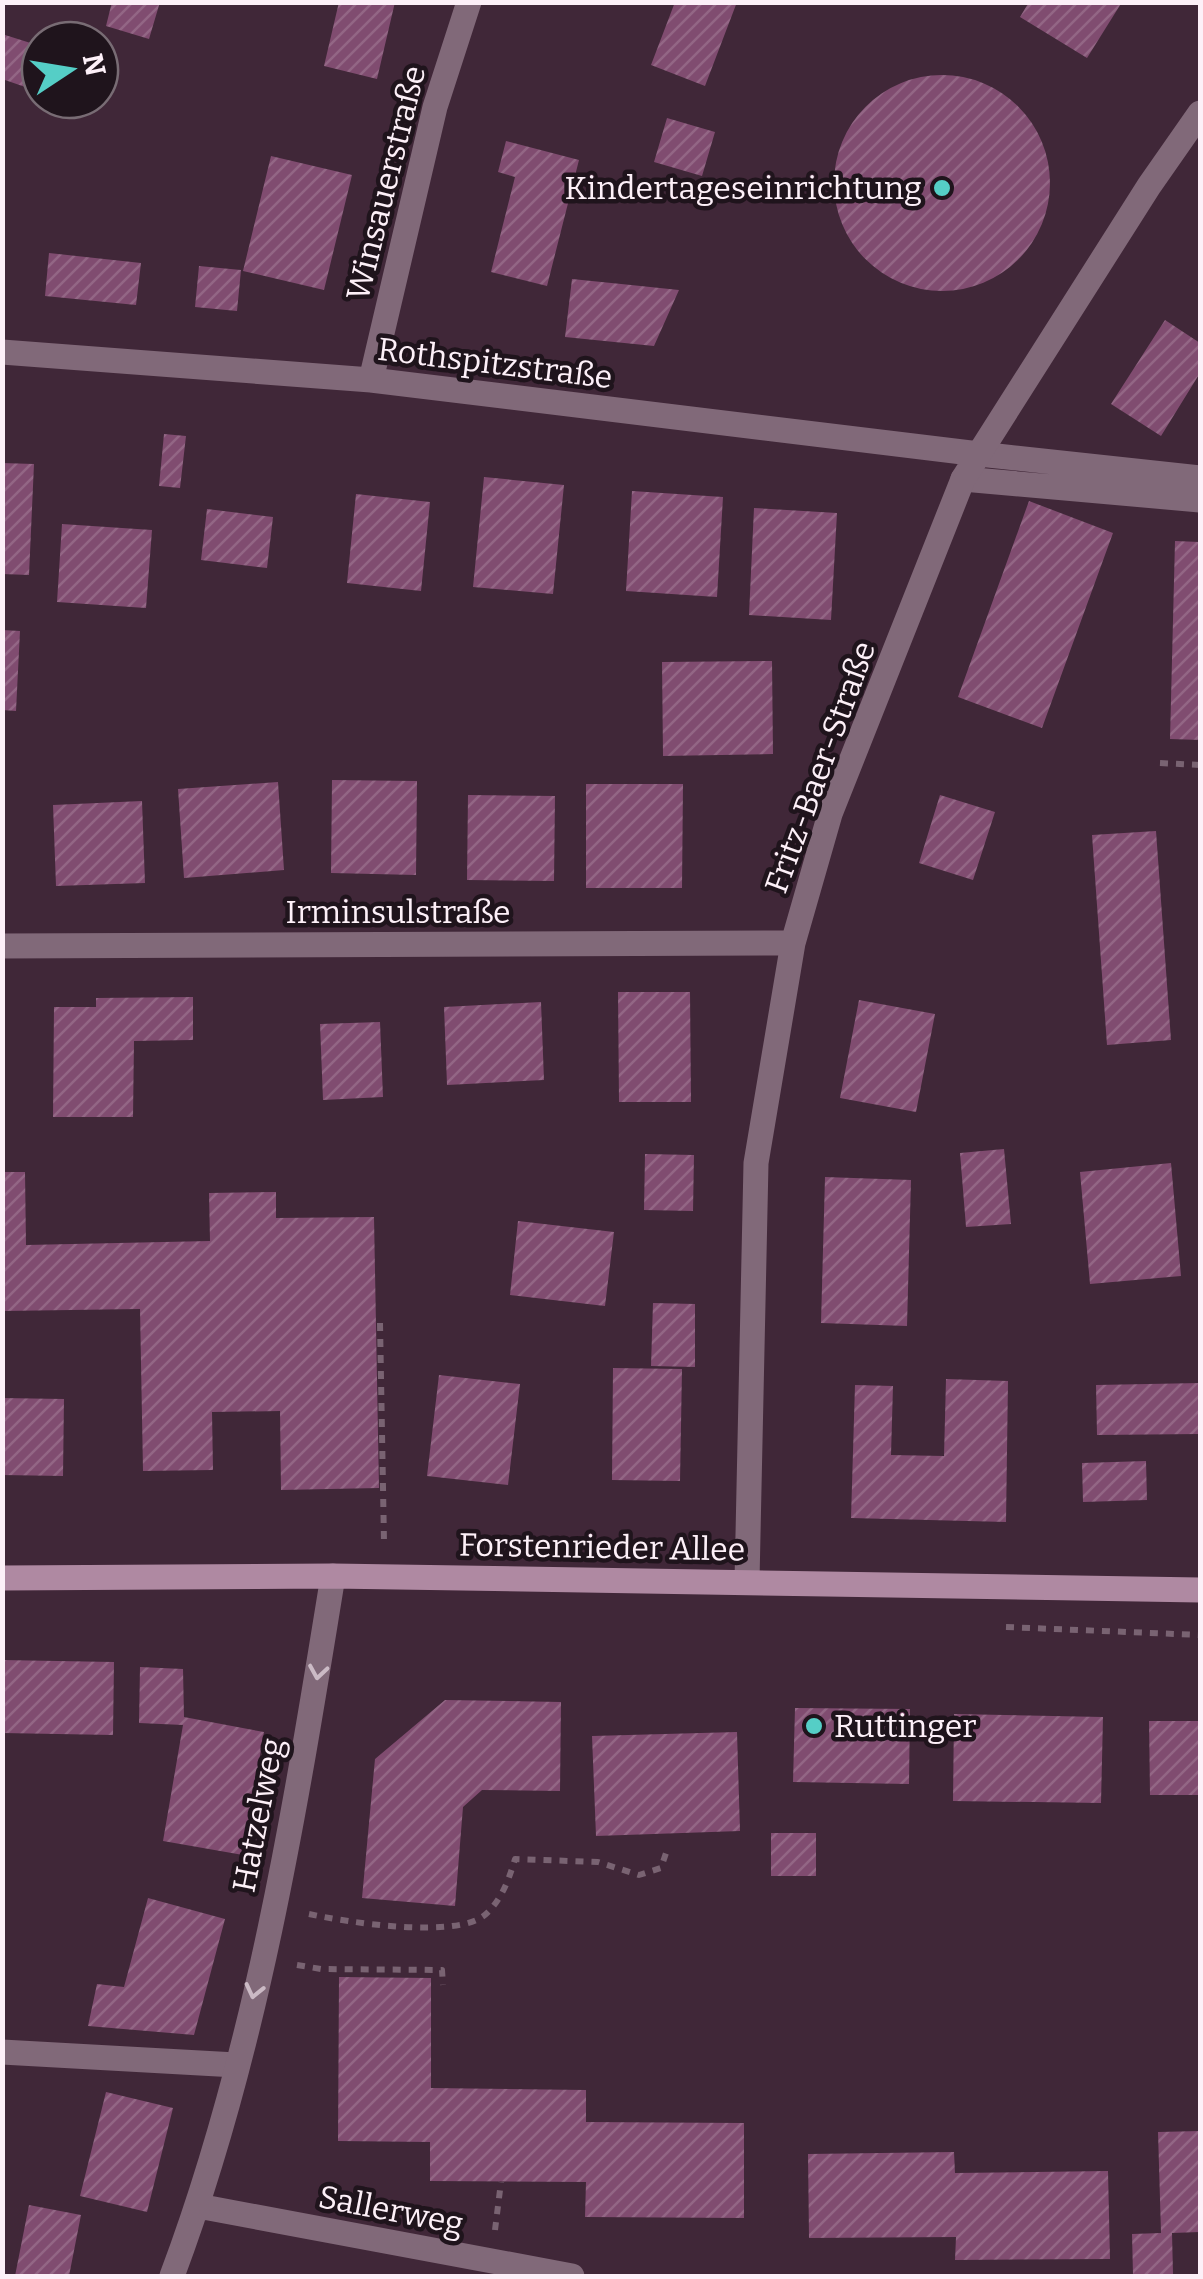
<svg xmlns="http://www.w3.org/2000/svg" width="1203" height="2279" viewBox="0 0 1203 2279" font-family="Bitter,serif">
	<defs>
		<pattern id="building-hatch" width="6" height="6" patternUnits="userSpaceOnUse" patternTransform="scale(2.5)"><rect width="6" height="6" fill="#804c70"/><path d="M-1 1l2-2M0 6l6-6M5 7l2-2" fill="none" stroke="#936685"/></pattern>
	</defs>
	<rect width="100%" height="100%" fill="#402738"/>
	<path fill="url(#building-hatch)" d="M 112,2 L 160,2 L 149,39 L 106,26 Z
		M 339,2 L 395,2 L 377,79 L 324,66 Z
		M 675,2 L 737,2 L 705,86 L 651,65 Z
		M 1029,2 L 1122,2 L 1087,58 L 1020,17 Z
		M 2,34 L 40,46 L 40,72 L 34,90 L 2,79 Z
		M834 183a108 108 0 1 1 216 0a108 108 0 1 1-216 0Z
		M 667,118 L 715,132 L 702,176 L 654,162 Z
		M 506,141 L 579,160 L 547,286 L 491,272 L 515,177 L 498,172 Z
		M 271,156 L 352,175 L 324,290 L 243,271 Z
		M 49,253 L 141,263 L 136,305 L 45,296 Z
		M 199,266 L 241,270 L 237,311 L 195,307 Z
		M 572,279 L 631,285 L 679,290 L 654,346 L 565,337 Z
		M 1165,320 L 1200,343 L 1200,373 L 1161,436 L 1111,404 Z
		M 164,434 L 186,436 L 180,488 L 159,486 Z
		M 2,463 L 34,464 L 29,575 L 2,574 Z
		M 484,477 L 564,485 L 553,594 L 473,587 Z
		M 632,491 L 723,497 L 717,597 L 626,591 Z
		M 356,494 L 430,502 L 421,591 L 347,583 Z
		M 1029,501 L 1113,533 L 1042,728 L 958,697 Z
		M 754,508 L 837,513 L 831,620 L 749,615 Z
		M 207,509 L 273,517 L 267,568 L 201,560 Z
		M 62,524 L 152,530 L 146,608 L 57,602 Z
		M 1175,541 L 1200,542 L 1200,740 L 1170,739 Z
		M 2,630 L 20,631 L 16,711 L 2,710 Z
		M 772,661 L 773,754 L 663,756 L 662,662 Z
		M 332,780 L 417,781 L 416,875 L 331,873 Z
		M 278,782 L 284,870 L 184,878 L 178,789 Z
		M 586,784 L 683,784 L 682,888 L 586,888 Z
		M 468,795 L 555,796 L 554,881 L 467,880 Z
		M 940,795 L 995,812 L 973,880 L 919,863 Z
		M 142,801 L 145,883 L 56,886 L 53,805 Z
		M 1156,831 L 1171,1040 L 1107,1045 L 1092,835 Z
		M 618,992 L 690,992 L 691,1102 L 619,1102 Z
		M 193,997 L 193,1040 L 134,1041 L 133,1117 L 53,1117 L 54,1007 L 96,1007 L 96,998 Z
		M 859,1000 L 935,1014 L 916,1112 L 840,1098 Z
		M 541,1002 L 544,1080 L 447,1085 L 444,1007 Z
		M 380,1022 L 383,1097 L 323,1100 L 320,1024 Z
		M 1004,1149 L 1011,1224 L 966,1227 L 960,1153 Z
		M 645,1154 L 694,1155 L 693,1211 L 644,1210 Z
		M 1171,1163 L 1181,1276 L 1090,1284 L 1080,1172 Z
		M 2,1172 L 25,1172 L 26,1245 L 210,1241 L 209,1193 L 276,1192 L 276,1218 L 374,1217 L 379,1488 L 281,1490 L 280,1411 L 212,1412 L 213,1470 L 143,1471 L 140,1309 L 3,1311 Z
		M 825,1177 L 911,1180 L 907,1326 L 821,1323 Z
		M 518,1221 L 614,1232 L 605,1306 L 510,1295 Z
		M 653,1303 L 695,1304 L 695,1367 L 651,1366 Z
		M 613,1368 L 682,1369 L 680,1481 L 612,1480 Z
		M 439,1375 L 520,1384 L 508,1485 L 427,1476 Z
		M 946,1379 L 1008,1381 L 1006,1522 L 851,1518 L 855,1385 L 893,1386 L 891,1455 L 944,1456 Z
		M 1200,1383 L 1200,1434 L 1097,1435 L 1096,1385 Z
		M 2,1398 L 64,1399 L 63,1476 L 2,1475 Z
		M 1146,1461 L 1147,1500 L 1083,1502 L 1082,1463 Z
		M 2,1660 L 114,1662 L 113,1735 L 2,1733 Z
		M 140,1667 L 183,1669 L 184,1717 L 264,1732 L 243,1855 L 163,1841 L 183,1725 L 139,1723 Z
		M 445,1700 L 561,1702 L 560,1791 L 482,1790 L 463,1807 L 455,1906 L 362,1898 L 375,1759 Z
		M 795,1708 L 910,1709 L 909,1784 L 793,1782 Z
		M 954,1714 L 1103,1717 L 1101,1803 L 953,1801 Z
		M 1149,1721 L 1200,1721 L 1200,1795 L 1150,1795 Z
		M 737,1732 L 740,1831 L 596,1836 L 592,1736 Z
		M 771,1833 L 816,1833 L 816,1876 L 771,1876 Z
		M 148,1898 L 225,1919 L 194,2035 L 88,2026 L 97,1984 L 124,1987 Z
		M 339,1977 L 431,1978 L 431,2088 L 586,2090 L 586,2122 L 744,2123 L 744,2218 L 585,2217 L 586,2182 L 430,2181 L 430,2142 L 338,2141 Z
		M 106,2092 L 173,2108 L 147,2212 L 80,2196 Z
		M 1200,2131 L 1200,2232 L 1172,2233 L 1173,2274 L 1133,2275 L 1132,2234 L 1161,2233 L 1158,2132 Z
		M 954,2152 L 955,2173 L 1108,2171 L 1110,2259 L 955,2260 L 956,2237 L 809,2238 L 808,2154 Z
		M 29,2205 L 81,2215 L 69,2276 L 15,2276 Z"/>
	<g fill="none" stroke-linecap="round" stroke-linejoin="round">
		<path stroke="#796372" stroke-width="6" stroke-dasharray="8 8" stroke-linecap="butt" d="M 1160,763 L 1200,765
			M 380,1323 L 384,1542
			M 1006,1627 L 1200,1635
			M 309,1914 C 346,1922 458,1940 486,1914 C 502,1899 509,1879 515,1859 L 598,1862 L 639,1875 L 661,1868 L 667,1850
			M 297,1965 L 321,1969 L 442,1970 L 443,1985
			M 495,2230 L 501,2182"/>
		<path stroke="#816979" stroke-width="25" d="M 979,454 L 1200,478
			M 963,479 L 1200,500
			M 2,2052 L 236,2065"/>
		<path stroke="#816979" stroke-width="25" d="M 2,352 L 371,380 L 979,454
			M 371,380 L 435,107 L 469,2
			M 2,946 L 793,943
			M 747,1581 L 756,1163 L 793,943 L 830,814 L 963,479 L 1149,186 L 1200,113
			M 198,2206 L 572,2276
			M 172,2276 C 256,2052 295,1811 333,1576"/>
		<path stroke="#af89a2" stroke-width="25" d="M 2,1578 L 333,1576 L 1200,1590"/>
	</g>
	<defs><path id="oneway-chevron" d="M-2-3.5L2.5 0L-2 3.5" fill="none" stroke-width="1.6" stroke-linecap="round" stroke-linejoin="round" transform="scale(2.5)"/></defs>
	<g stroke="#cbbac5">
		<use href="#oneway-chevron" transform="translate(318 1672) rotate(99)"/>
		<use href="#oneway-chevron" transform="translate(254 1991) rotate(103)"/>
	</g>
	<g fill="#55cec6" stroke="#1f141c" stroke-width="4">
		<circle cx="942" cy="188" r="10"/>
		<circle cx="814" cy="1726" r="10"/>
	</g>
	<g text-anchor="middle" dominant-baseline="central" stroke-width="9" stroke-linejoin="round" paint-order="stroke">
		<g font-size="32" fill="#fdf0f8" stroke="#1f141c">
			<text transform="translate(386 183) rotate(-76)">Winsauerstraße</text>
			<text transform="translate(495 363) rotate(7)">Rothspitzstraße</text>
			<text transform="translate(820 767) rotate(-70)">Fritz-Baer-Straße</text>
			<text x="398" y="912">Irminsulstraße</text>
			<text transform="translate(602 1547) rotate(1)">Forstenrieder Allee</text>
			<text transform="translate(258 1815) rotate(-79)">Hatzelweg</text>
			<text transform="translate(391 2210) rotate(11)">Sallerweg</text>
		</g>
		<g font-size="32" fill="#fdf0f8" stroke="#1f141c" text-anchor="end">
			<text x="922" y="188">Kindertageseinrichtung</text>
			<text x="834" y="1726" text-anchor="start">Ruttinger</text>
		</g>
	</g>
	<rect width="1203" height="2279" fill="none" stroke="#fdf0f8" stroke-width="10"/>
	<g transform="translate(70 70) rotate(78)"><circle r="48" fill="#1f141c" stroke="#786c74" stroke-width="2.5"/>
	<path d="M0-8L18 38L0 25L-18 38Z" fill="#55cec6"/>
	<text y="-15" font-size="28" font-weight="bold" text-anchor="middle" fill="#fdf0f8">N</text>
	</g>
</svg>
